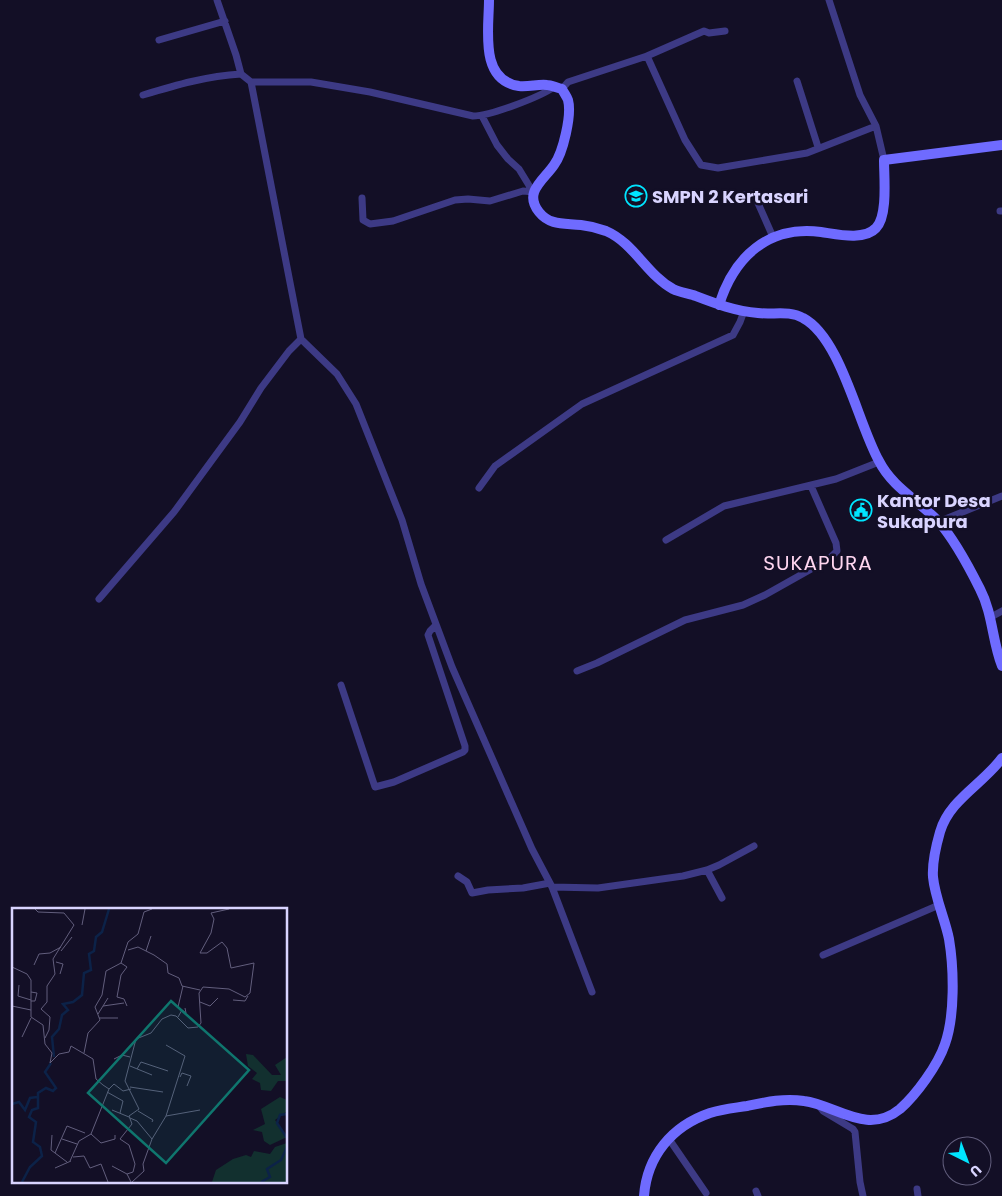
<svg xmlns="http://www.w3.org/2000/svg" width="1002" height="1196" viewBox="0 0 1002 1196" font-family="Poppins,sans-serif">
	<rect width="100%" height="100%" fill="#130f26"/>
	<g fill="none" stroke-linecap="round" stroke-linejoin="round">
		<path stroke="#3d3a85" stroke-width="7" d="M 217,0 L 236,55 L 241,74 L 251,82
			M 829,0 L 860,95 L 876,126 L 884,160
			M 159,40 L 225,21
			M 647,56 L 685,140 L 701,165 L 718,168 L 807,153 L 876,126
			M 797,81 L 818,147
			M 554,87 C 540,97 490,116 473,116 L 370,92 L 311,82 L 251,82 L 301,339 L 337,374 L 356,404 L 402,520 L 421,584 L 452,667 L 532,849 L 552,887 L 598,888 L 683,876 L 707,870 L 719,865 L 754,846
			M 562,89 L 568,82 L 647,56 L 704,31 L 709,33 L 725,31
			M 143,95 C 176,85 207,76 241,74
			M 482,116 L 497,145 L 508,159 L 519,169 L 530,187 L 534,190
			M 727,197 L 754,194 L 773,237
			M 362,198 L 363,220 L 370,224 L 393,221 L 455,200 L 468,199 L 490,201 L 523,191 L 534,192
			M 1000,211 L 1002,211
			M 479,488 L 495,466 L 582,404 L 733,335 L 740,322 L 744,311
			M 938,522 L 1002,496
			M 666,540 L 724,506 L 836,479 L 879,462
			M 99,599 L 174,512 L 240,422 L 261,388 L 289,351 L 301,339
			M 991,617 L 1002,611
			M 577,671 L 597,663 L 685,620 L 743,605 L 765,595 L 829,559 L 837,551 L 836,543 L 811,486
			M 341,685 L 375,787 L 394,782 L 463,752 L 465,750 L 465,746 L 428,635 L 430,631 L 436,625
			M 707,870 L 722,898
			M 458,876 L 467,882 L 472,893 L 488,890 L 523,888 L 550,883
			M 552,887 L 592,992
			M 823,955 L 939,905
			M 820,1107 L 823,1111 L 853,1129 L 855,1132 L 860,1182 L 863,1196
			M 669,1139 L 706,1193
			M 917,1189 L 918,1196
			M 756,1191 L 758,1196"/>
		<path stroke="#6f6bff" stroke-width="10" d="M 489,0 C 489,29 479,80 519,86 C 529,87 538,84 547,85 C 551,85 557,88 562,89 C 564,93 567,97 568,100 C 572,115 563,153 554,165 C 544,180 523,192 539,212 C 550,226 565,223 581,225 C 590,226 598,228 606,231 C 634,243 647,275 673,289 C 679,292 686,293 693,295 C 714,303 734,311 758,313 C 773,315 789,310 803,318 C 841,338 858,424 879,461 C 892,487 919,501 938,521 C 955,540 969,567 980,589 C 993,614 992,641 1002,666
			M 719,305 C 734,257 768,225 821,232 C 836,234 864,241 876,228 C 888,216 884,177 884,160 L 1002,145
			M 644,1196 C 647,1156 672,1126 710,1113 C 723,1109 735,1108 747,1106 C 766,1102 784,1098 804,1101 C 836,1105 867,1136 900,1109 C 916,1095 938,1065 945,1044 C 955,1016 954,969 949,939 C 945,919 935,898 933,877 C 932,863 936,846 940,832 C 949,800 983,784 1002,758"/>
	</g>
	<defs>
		<g id="school-ring" transform="scale(1.125)"><circle r="9.5" fill="#130f26" stroke="#00e5ff" stroke-width="1.5"/><path d="M0-5L7-2L0 1L-7-2ZM-4 1L0 2.5L4 1V4Q0 6-4 4Z" fill="#00e5ff"/></g>
		<g id="civic-ring" transform="scale(1.125)"><circle r="9.5" fill="#130f26" stroke="#00e5ff" stroke-width="1.5"/><path d="M-.6-6.5H3V-4.5H.6V-3L4-1V1h2V6H-6V1h2V-1L-.6-3ZM-1.2 2.5V6h2.4V2.5Z" fill="#00e5ff"/></g>
	</defs>
	<g fill-rule="evenodd">
		<use href="#school-ring" x="636" y="196"/>
		<use href="#civic-ring" x="861" y="510"/>
	</g>
	<g text-anchor="middle" dominant-baseline="central" stroke-width="5" stroke-linejoin="round" paint-order="stroke">
		<g font-size="18" font-weight="bold" fill="#d9d4ff" stroke="#130f26" text-anchor="start">
			<text x="652" y="196">SMPN 2 Kertasari</text>
			<text x="877" y="500">Kantor Desa<tspan x="877" dy="21">Sukapura</tspan></text>
		</g>
		<g font-size="20" letter-spacing="1" fill="#ffd6f0" stroke="#130f26">
			<text x="818" y="563">SUKAPURA</text>
		</g>
	</g>
	<g transform="translate(12 908)">
		<rect width="275" height="275" fill="#130f26"/>
		<path d="M 234,146 L 241,147 L 260,167 L 269,167 L 263,157 L 275,149 L 275,173 L 266,173 L 259,183 L 249,182 L 248,175 L 240,171 L 245,165 L 236,158 ZM 268,189 L 275,192 L 275,224 L 274,204 L 263,212 L 275,229 L 258,237 L 252,233 L 250,224 L 241,222 L 253,216 L 249,201 ZM 275,235 L 275,274 L 200,274 L 204,262 L 221,251 L 234,247 L 239,249 L 242,243 L 258,246 L 263,239 Z" fill="#12302f"/>
		<path fill="none" stroke="#0c2248" stroke-width="2.5" d="M 42,149 L 40,129 L 47,121 L 50,107 L 56,102 L 51,96 L 61,94 L 70,87 L 72,65 L 79,62 L 77,46 L 82,43 L 84,29 L 90,24 L 97,1M 0,196 L 7,194 L 13,202 L 18,190 L 25,189M 275,206 L 268,207 L 265,215 L 275,230M 10,274 L 18,259 L 30,248 L 28,239 L 21,234 L 24,214 L 17,209 L 20,202 L 26,200 L 26,185 L 34,180 L 41,183 L 44,180 L 33,164 L 39,155M 249,274 L 258,269 L 255,261 L 269,252 L 275,239"/>
		<path fill="none" stroke="#625e7d" stroke-width="1" d="M 23,1 L 26,4 L 52,5 L 62,17 L 41,51 L 43,66 L 35,78 L 35,94 L 29,101 L 38,109 L 37,122 L 33,130M 70,17 L 73,1M 116,42 L 126,39 L 142,47 L 155,56 L 156,65 L 167,70 L 170,78 L 188,82M 49,43 L 60,29M 134,43 L 139,28M 44,54 L 51,56 L 48,66M 109,55 L 115,59 L 109,67 L 105,89 L 112,91 L 115,98M 22,57 L 27,46 L 38,45 L 49,39M 0,59 L 15,66 L 19,72 L 19,102M 7,77 L 6,88 L 19,92M 19,84 L 25,85 L 23,93 L 19,93M 221,92 L 233,93 L 236,88M 188,94 L 198,98 L 206,90M 0,98 L 19,102 L 19,109 L 31,117 L 33,136 L 40,145 L 38,155 L 47,146 L 57,144 L 59,138 L 81,151 L 84,171 L 91,177 L 97,181 L 102,176 L 111,183 L 119,181M 91,98 L 112,95M 166,99 L 171,78M 86,106 L 96,90M 166,109 L 170,102 L 174,105 L 173,100M 87,110 L 106,110M 10,129 L 19,110M 72,145 L 76,125 L 88,112 L 83,99 L 90,87 L 94,63 L 109,55 L 116,34 L 126,26 L 132,4 L 140,1M 102,151 L 110,147 L 118,149M 118,158 L 140,167M 125,161 L 129,154 L 156,163M 168,169 L 170,165 L 179,168 L 175,178M 118,179 L 151,184M 95,184 L 111,193 L 108,205M 100,202 L 117,209M 126,203 L 141,212 L 140,214M 154,208 L 188,202M 118,210 L 125,213 L 140,231 L 154,208 L 173,148 L 154,137M 79,226 L 89,235 L 103,231 L 103,227M 40,227 L 39,242 L 55,254M 50,231 L 65,236M 43,245 L 55,218 L 73,225M 61,249 L 72,248 L 78,260 L 89,256 L 96,274M 58,253 L 67,233 L 79,226 L 97,181M 100,258 L 115,266M 43,260 L 59,253M 119,274 L 115,266 L 121,264 L 123,256 L 117,237 L 108,231 L 120,216 L 117,208 L 127,201 L 113,173 L 124,131 L 139,125 L 150,111 L 159,107 L 164,108 L 176,120 L 186,119 L 189,115 L 187,85 L 191,79 L 217,81 L 233,89 L 238,85 L 242,55 L 219,60 L 215,40 L 210,34 L 195,45 L 188,45 L 199,25 L 202,11 L 199,5 L 217,1M 120,274 L 132,263 L 131,256 L 140,231"/>
		<path fill="#0f766e" fill-opacity="0.15" stroke="#0f766e" stroke-width="2.5" d="M 159,93 L 237,162 L 154,255 L 76,185 Z"/>
		<rect width="275" height="275" fill="none" stroke="#d9d4ff" stroke-width="2.5"/>
	</g>
	<g transform="translate(967 1161) rotate(138)"><circle r="24" fill="#130f26" stroke="#625e7d"/>
	<path d="M0-4L9 19L0 12L-9 19Z" fill="#00e5ff"/>
	<text y="-8" font-size="14" font-weight="bold" text-anchor="middle" fill="#d9d4ff">U</text>
	</g>
</svg>
